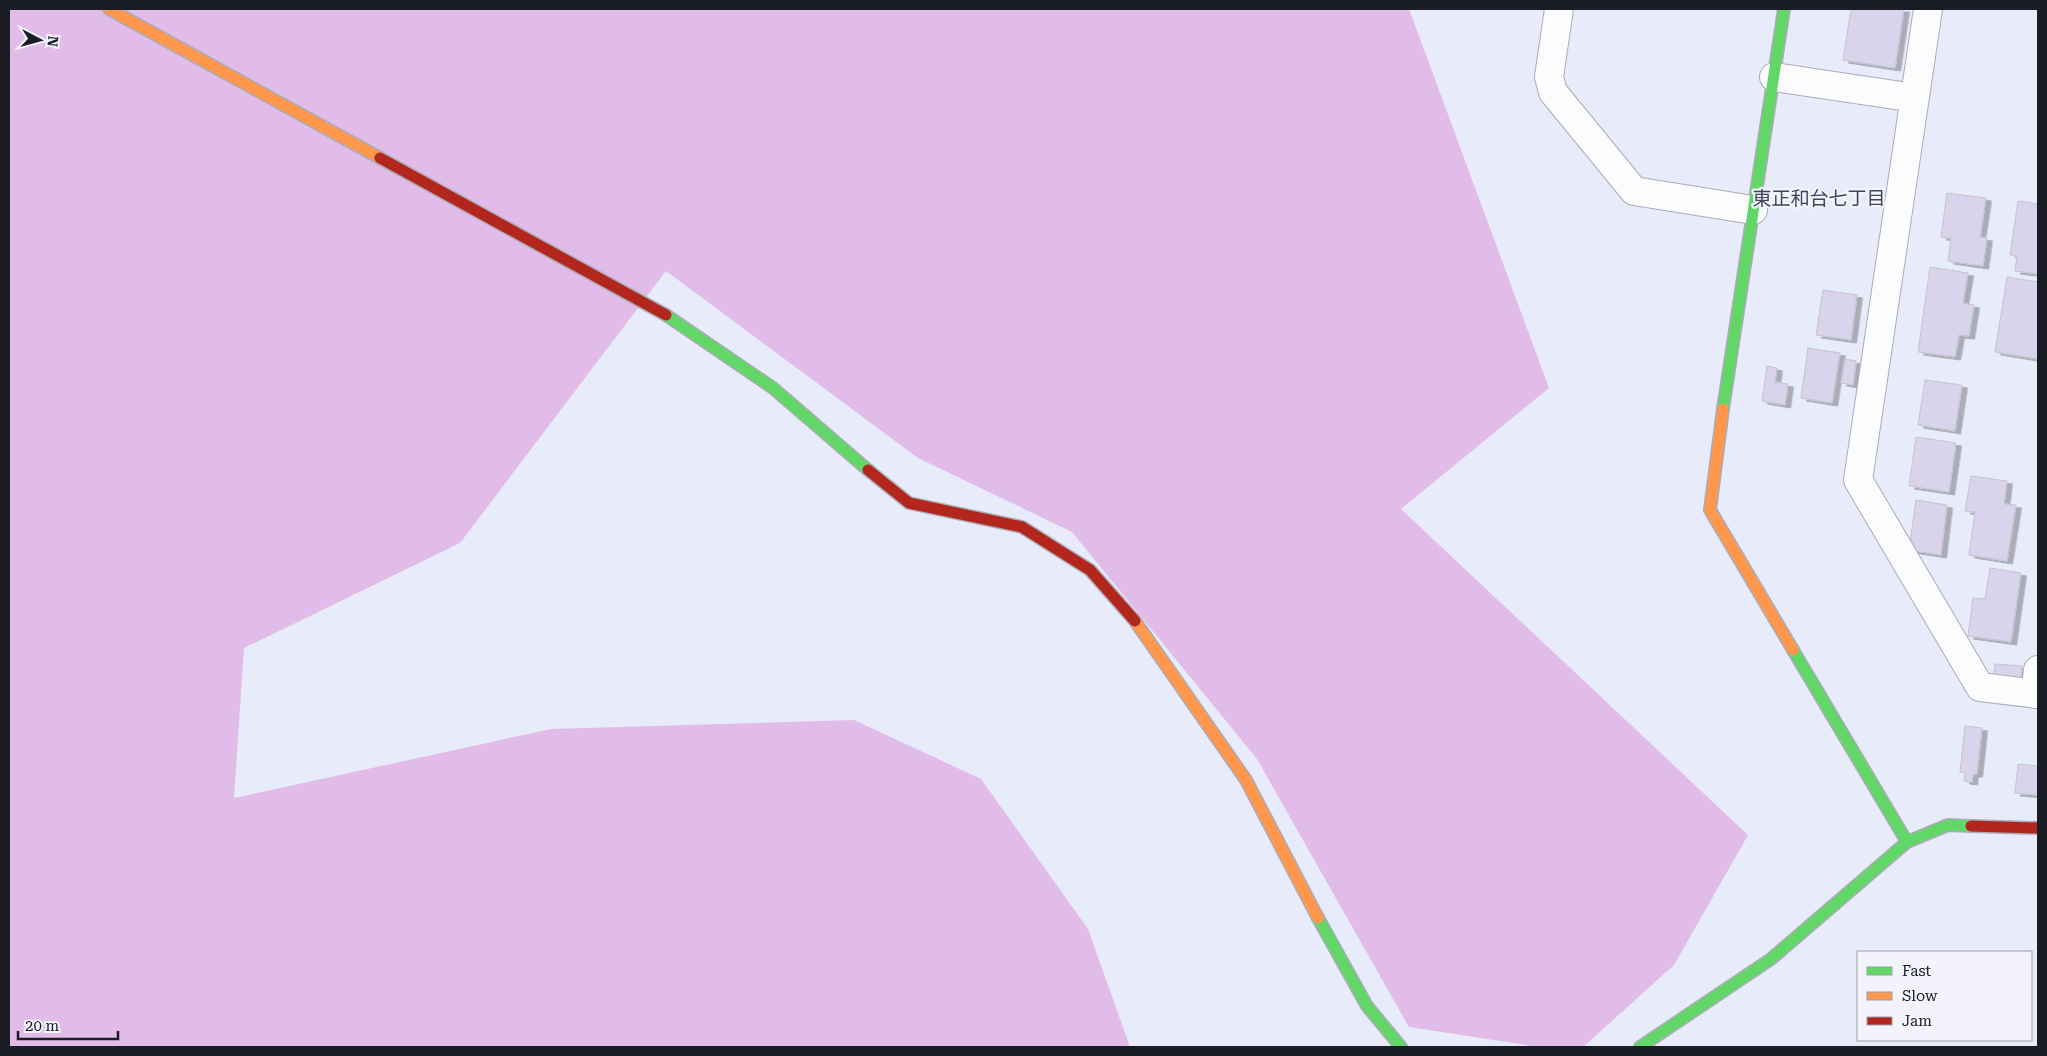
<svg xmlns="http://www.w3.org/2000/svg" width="2047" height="1056" viewBox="0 0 2047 1056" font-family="'Roboto Serif','Noto Sans JP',serif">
	<defs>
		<filter id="shadow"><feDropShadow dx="5.5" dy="3" stdDeviation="0" flood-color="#0004"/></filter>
	</defs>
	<rect width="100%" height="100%" fill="#e8ebf9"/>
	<path fill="#e2bce8" d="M 9,9 L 1409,9 L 1549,388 L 1401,509 L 1748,835 L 1674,965 L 1583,1047 L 1539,1047 L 1409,1027 L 1257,759 L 1072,532 L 918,458 L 666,271 L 460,543 L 244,648 L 234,798 L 551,729 L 854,720 L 981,779 L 1088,929 L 1130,1047 L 9,1047 Z"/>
	<path fill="#d9d3eb" stroke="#c4c3cf" filter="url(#shadow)" d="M 1851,9 L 1904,9 L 1895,68 L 1843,60 Z
		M 1947,193 L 1986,198 L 1980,237 L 1987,238 L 1983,266 L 1948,261 L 1951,238 L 1941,237 Z
		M 2018,201 L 2038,204 L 2038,274 L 2015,271 L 2017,256 L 2010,255 Z
		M 1930,267 L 1968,273 L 1963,303 L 1974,305 L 1969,336 L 1959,335 L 1955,357 L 1918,352 Z
		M 2007,277 L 2038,282 L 2038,359 L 1995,352 Z
		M 1823,290 L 1857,295 L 1851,340 L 1816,335 Z
		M 1808,348 L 1840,353 L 1832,403 L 1801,398 Z
		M 1845,359 L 1856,361 L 1853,385 L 1841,383 Z
		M 1767,366 L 1777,368 L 1775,382 L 1788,384 L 1785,405 L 1762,401 Z
		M 1925,380 L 1962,385 L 1955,431 L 1918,425 Z
		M 1916,437 L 1956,443 L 1949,492 L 1909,486 Z
		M 1971,476 L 2007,481 L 2004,504 L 2016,505 L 2007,561 L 1969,555 L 1975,512 L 1965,511 Z
		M 1916,500 L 1947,505 L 1941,555 L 1909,550 Z
		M 1990,568 L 2021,573 L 2011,642 L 1968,636 L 1973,598 L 1985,599 Z
		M 1995,664 L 2022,666 L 2020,687 L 1993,684 Z
		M 1965,726 L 1982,728 L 1977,774 L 1973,774 L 1972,782 L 1964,781 L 1965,773 L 1960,772 Z
		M 2018,764 L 2038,766 L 2038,795 L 2015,793 Z"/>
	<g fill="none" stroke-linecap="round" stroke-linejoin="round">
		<g stroke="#aaacb8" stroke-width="30">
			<path id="street" d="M 1559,9 L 1549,77 L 1553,92 L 1634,191 L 1753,210
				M 1928,9 L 1858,480 L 1980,687 L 2038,694
				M 1774,77 L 1915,98
				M 2035,694 L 2038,670"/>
		</g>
		<g stroke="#aaacb8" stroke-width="14">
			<path id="fast" d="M 666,315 L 773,388 L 868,470
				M 1723,409 L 1784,9
				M 1793,650 L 1907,842
				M 1318,918 L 1367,1006 L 1401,1047
				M 1640,1047 L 1771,959 L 1907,842 L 1948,825 L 1971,826"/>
		</g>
		<g stroke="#aaacb8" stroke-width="14">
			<path id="slow" d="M 109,9 L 380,158
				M 1723,409 L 1710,510 L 1793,650
				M 1135,621 L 1246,780 L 1318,918"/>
		</g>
		<g stroke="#aaacb8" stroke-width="14">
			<path id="jam" d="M 380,158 L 666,315
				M 868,470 L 909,503 L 1022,527 L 1090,570 L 1135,621
				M 1971,826 L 2038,828"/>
		</g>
		<use href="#street" stroke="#fcfcfe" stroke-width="28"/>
		<use href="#fast" stroke="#63d668" stroke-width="11"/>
		<use href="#slow" stroke="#ff974d" stroke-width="11"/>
		<use href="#jam" stroke="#b3261e" stroke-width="11"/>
	</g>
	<g text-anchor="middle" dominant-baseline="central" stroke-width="4.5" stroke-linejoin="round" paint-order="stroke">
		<g font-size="19" fill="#40435b" stroke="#f3f4fb">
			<text x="1819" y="198">東正和台七丁目</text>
		</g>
	</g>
	<rect width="2047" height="1056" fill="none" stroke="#1a1c26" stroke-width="20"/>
	<rect x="1857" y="951" width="175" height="90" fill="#f3f4fb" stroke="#9c9ea6"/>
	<rect x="1867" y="967" width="25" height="8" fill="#63d668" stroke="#9c9ea6"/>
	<text x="1902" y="976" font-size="15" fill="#1a1c26">Fast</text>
	<rect x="1867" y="992" width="25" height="8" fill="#ff974d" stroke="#9c9ea6"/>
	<text x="1902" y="1001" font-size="15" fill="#1a1c26">Slow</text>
	<rect x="1867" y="1017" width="25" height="8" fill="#b3261e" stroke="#9c9ea6"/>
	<text x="1902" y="1026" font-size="15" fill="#1a1c26">Jam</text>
	<g transform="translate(40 40) rotate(96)" stroke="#f3f4fb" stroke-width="4" paint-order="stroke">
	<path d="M0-4L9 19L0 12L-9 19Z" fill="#1a1c26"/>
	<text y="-8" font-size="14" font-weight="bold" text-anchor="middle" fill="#1a1c26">N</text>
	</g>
	<path d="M18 1031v8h100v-8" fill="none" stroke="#1a1c26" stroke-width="2.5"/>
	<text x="25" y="1031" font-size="15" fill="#1a1c26" stroke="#f3f4fb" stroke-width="4" paint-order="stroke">20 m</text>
</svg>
